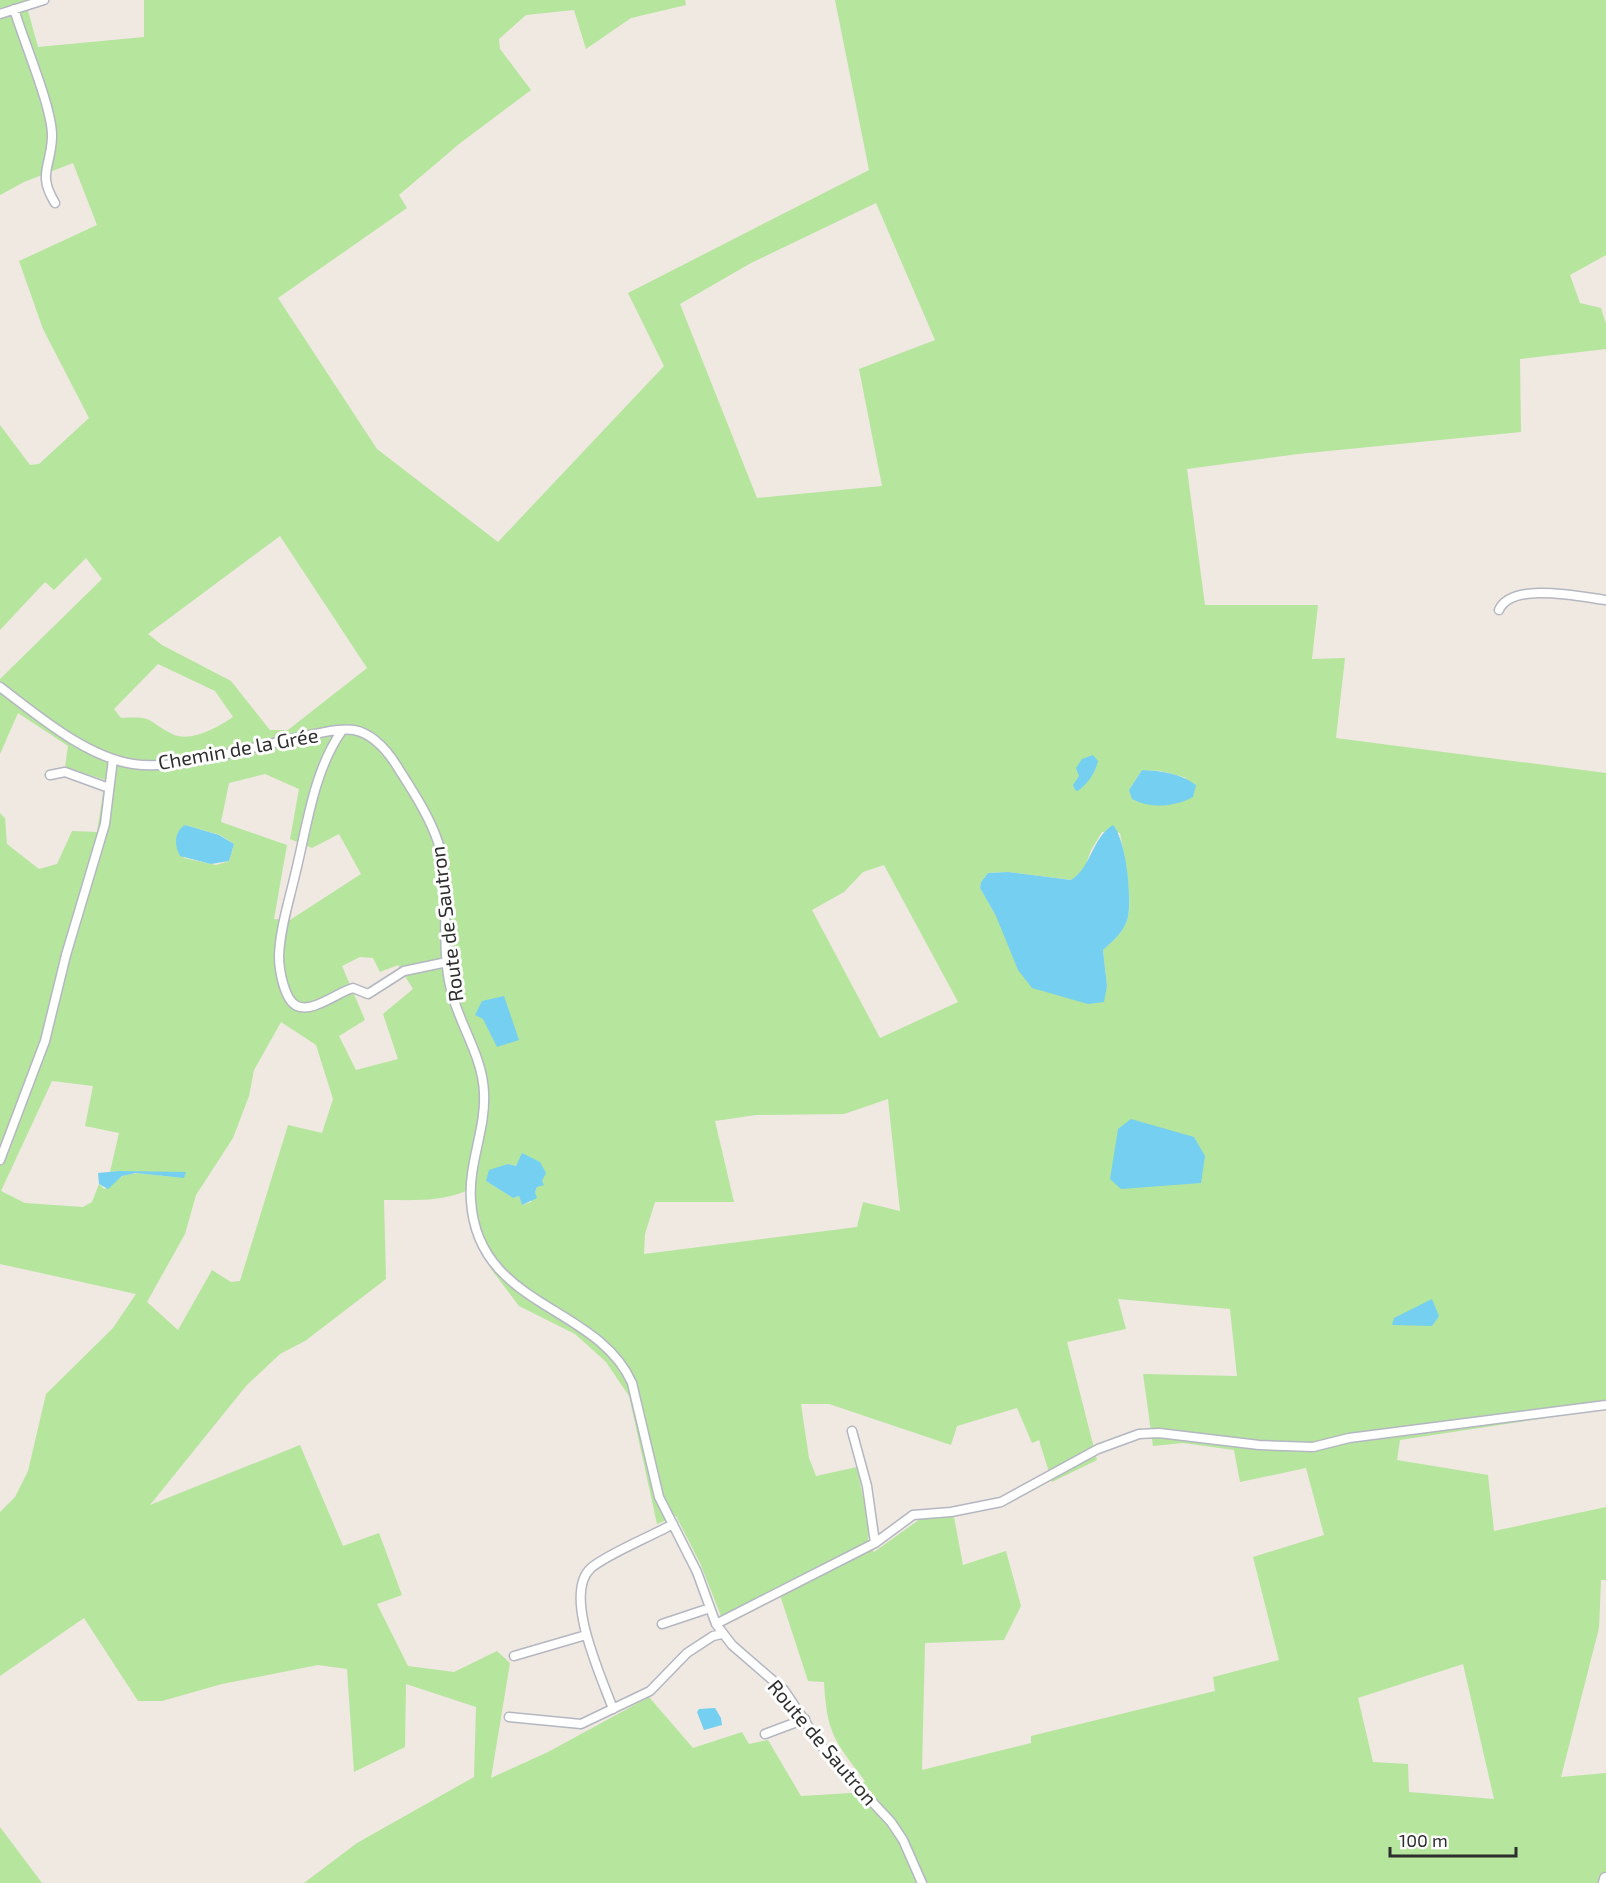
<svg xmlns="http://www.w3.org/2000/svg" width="1606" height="1883" viewBox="0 0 1606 1883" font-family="'Exo 2',sans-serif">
	<rect width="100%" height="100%" fill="#efe9e1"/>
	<path fill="#b6e59e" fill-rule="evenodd" d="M 0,0 L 25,0 L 38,47 L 144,37 L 144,0 L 685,0 L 686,5 L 631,18 L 586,49 L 574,10 L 526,15 L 499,39 L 500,49 L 531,90 L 459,144 L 399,195 L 407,208 L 278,298 L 377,449 L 498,542 L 664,366 L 628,293 L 869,170 L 835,0 L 1606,0 L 1606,255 L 1570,275 L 1580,303 L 1601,308 L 1606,324 L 1606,349 L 1520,359 L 1521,432 L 1298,454 L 1187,469 L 1205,605 L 1318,605 L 1312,659 L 1345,658 L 1336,738 L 1606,773 L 1606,1409 L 1400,1440 L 1397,1460 L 1488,1475 L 1494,1531 L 1606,1507 L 1606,1580 L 1601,1580 L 1599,1628 L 1561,1777 L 1606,1773 L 1606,1883 L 304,1883 L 357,1843 L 474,1777 L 476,1707 L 406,1684 L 405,1747 L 354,1772 L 347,1669 L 318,1665 L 222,1684 L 162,1701 L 138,1701 L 84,1618 L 0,1676 L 0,1512 L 15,1497 L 28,1471 L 46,1394 L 113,1328 L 136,1294 L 0,1264 L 0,813 L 5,818 L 7,844 L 39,869 L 57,864 L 72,831 L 97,832 L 105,780 L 65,767 L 68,746 L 18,713 L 0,754 L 0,679 L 102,579 L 86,558 L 54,590 L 45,582 L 0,630 L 0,425 L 30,465 L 39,464 L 89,418 L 43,329 L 19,261 L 97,225 L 73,163 L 24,182 L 0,195 ZM 876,203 L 935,340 L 859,369 L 882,486 L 757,498 L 680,304 L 751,263 ZM 280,536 L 367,668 L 288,730 L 270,730 L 231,681 L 162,645 L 148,634 ZM 158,664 L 215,691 L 233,717 C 218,727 191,743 172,734 C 145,720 155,716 121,718 L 114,709 ZM 1142,770 L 1161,771 L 1187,778 L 1129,790 ZM 265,774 L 299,789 L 290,839 L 312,848 L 339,834 L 361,874 L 290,920 L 274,919 L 287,845 L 221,822 L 229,783 ZM 185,825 L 220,835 L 234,844 L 229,861 L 216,865 L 184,858 L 180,829 ZM 1102,832 L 1120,833 C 1124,855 1133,896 1128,917 C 1125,931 1113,941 1103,950 L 1107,986 L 1103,1002 L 996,916 L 980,888 L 981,882 L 988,873 L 1008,872 L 1071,880 L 1083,872 L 1091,850 ZM 884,865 L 958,1002 L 880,1038 L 812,910 L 844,892 L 863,872 ZM 360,957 L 373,958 L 380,972 L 398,965 L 413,989 L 383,1014 L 398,1059 L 356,1070 L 339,1036 L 365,1020 L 342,966 ZM 281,1022 L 316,1045 L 333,1099 L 322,1133 L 288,1125 L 240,1281 L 231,1282 L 212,1270 L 178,1330 L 147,1302 L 185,1234 L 196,1195 L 233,1138 L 249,1096 L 254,1070 ZM 52,1081 L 93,1086 L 85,1126 L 119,1133 L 110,1172 L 119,1171 L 184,1178 C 166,1176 140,1169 123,1176 C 115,1180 113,1186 104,1189 L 99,1184 L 92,1202 L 83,1207 L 25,1203 L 1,1191 ZM 888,1099 L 900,1211 L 863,1202 L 857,1227 L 644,1254 L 645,1234 L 655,1202 L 734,1202 L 715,1121 L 756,1115 L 844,1114 ZM 523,1153 L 537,1187 L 531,1202 L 522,1205 L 519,1196 L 513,1198 L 486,1181 L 508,1164 L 516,1166 ZM 466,1191 L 476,1242 L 491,1269 L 519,1306 L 575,1334 L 606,1362 L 629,1396 L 657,1524 L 676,1516 L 700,1563 L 721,1616 L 778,1589 L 808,1681 L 824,1682 C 827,1734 834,1740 865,1781 L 852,1793 L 801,1796 L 768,1740 L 749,1744 L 742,1732 L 693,1748 L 649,1697 L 548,1752 L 491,1778 L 510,1663 L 497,1651 L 454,1672 L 408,1666 L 377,1604 L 402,1595 L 379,1533 L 343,1546 L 300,1445 L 150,1505 L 246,1386 L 280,1354 L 305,1341 L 386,1279 L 384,1200 C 412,1200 440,1202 466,1191 ZM 1118,1299 L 1230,1309 L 1237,1376 L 1143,1374 L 1153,1446 L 1183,1443 L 1234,1450 L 1240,1482 L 1306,1468 L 1324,1535 L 1253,1557 L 1279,1660 L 1213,1677 L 1215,1691 L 1031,1736 L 1031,1743 L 922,1770 L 925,1643 L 1004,1640 L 1021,1606 L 1006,1551 L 963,1565 L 954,1517 L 920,1519 L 874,1552 L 868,1540 L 869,1527 L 857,1467 L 816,1476 L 809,1458 L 801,1404 L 829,1404 L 951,1445 L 957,1426 L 1017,1408 L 1032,1443 L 1039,1440 L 1052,1482 L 1097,1460 L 1067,1342 L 1126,1329 ZM 1463,1664 L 1494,1799 L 1409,1792 L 1408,1764 L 1373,1762 L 1358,1698 Z
		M 0,1827 L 42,1883 L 0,1883 Z"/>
	<path fill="#75cff0" d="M 1093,755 L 1098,761 C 1095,774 1088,783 1078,791 L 1075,790 L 1073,785 L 1079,776 L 1076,768 L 1082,759 Z
		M 1142,770 C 1161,771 1180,773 1196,785 L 1193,797 C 1174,807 1151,809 1132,799 L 1129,790 Z
		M 185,825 L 219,835 L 234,844 L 229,861 L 211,864 L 180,856 C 174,845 174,832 185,825 Z
		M 1113,825 C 1126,840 1132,896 1128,917 C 1125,931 1113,941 1103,950 L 1107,986 L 1104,1002 L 1088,1004 L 1032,988 L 1018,970 L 996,916 L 980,888 L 981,882 L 988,873 L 1008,872 L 1071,880 C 1092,867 1091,839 1113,825 Z
		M 504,996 L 519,1040 L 497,1047 L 483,1019 L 475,1015 L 482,1001 Z
		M 1131,1119 L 1194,1137 L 1205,1156 L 1201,1183 L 1121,1189 L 1110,1179 L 1118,1129 Z
		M 522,1153 L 540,1162 L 546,1173 L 542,1181 L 544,1185 L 537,1187 L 535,1192 L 537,1198 L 522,1205 L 519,1196 L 513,1198 L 486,1181 L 489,1170 L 508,1164 L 516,1166 Z
		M 119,1171 L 186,1172 L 184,1178 L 136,1173 L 122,1176 L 108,1189 L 99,1184 L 98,1173 Z
		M 1432,1299 L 1439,1316 L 1432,1326 L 1392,1325 L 1394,1318 Z
		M 715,1708 L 721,1718 L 722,1725 L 704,1730 L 697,1712 L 699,1709 Z"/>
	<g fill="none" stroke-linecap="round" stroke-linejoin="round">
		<g stroke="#b4b7c1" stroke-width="11">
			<path id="street" d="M 14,9 C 23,40 53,109 52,137 C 51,168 37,173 55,203
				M 0,14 L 44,0
				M 1499,610 C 1511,581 1582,597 1606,600
				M 0,687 C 37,715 86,757 133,764 C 175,770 229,753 269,744 C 291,740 334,727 354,730 C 375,734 390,754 400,771 C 414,793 429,816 438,842 C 452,887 439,942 451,990 C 459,1024 483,1057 484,1093 C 486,1129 468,1164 471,1201 C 478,1308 597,1304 632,1383 L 659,1497 L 697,1572 L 716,1624 L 732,1645 L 784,1690 L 825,1751 L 891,1822 L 903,1840 L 922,1883
				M 341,732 C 313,773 307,827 295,875 C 289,901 280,929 279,956 C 279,969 284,1000 297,1006 C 313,1013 338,992 353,988 L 368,994 L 404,971 L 447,962
				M 50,775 L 65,772 L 109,788
				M 0,1160 L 45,1041 L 66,955 L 105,824 L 113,759
				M 852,1431 L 867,1486 L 875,1543
				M 662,1624 L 710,1608
				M 716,1624 L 875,1543 L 913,1515 L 951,1512 L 1001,1502 L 1098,1449 L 1139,1434 L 1159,1433 L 1259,1445 L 1313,1447 L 1349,1438 L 1606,1405
				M 514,1656 L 586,1635
				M 613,1709 C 602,1678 562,1594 591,1568 C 607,1554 652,1536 673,1524
				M 509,1717 L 581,1724 L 650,1691 L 687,1653 L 713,1636 L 722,1634
				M 765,1734 L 805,1719"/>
		</g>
		<g stroke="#b4b7c1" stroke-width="15">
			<path id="secondary" d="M 1605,1883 L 1606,1879"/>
		</g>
		<use href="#street" stroke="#fff" stroke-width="8"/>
		<use href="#secondary" stroke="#fff" stroke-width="12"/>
	</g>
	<g text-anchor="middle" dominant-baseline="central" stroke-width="6" stroke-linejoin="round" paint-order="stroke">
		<g font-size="20" fill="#2e2e2e" stroke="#fff">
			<text transform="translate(238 748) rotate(-10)">Chemin de la Grée</text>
			<text transform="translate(446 924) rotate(-97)">Route de Sautron</text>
			<text transform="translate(823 1742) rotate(50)">Route de Sautron</text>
		</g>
	</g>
	<path d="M1390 1847v9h126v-9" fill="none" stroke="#2e2e2e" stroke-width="3"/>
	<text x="1399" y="1847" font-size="18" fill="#2e2e2e" stroke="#ffffff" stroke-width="4.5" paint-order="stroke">100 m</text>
</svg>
